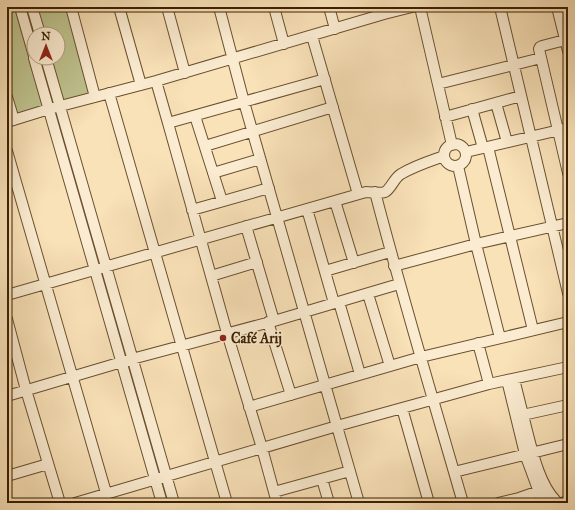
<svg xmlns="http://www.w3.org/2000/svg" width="575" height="510" viewBox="0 0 575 510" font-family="'IM FELL Great Primer',serif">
	<rect width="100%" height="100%" fill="#f9e1b8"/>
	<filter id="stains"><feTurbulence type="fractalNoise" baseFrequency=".005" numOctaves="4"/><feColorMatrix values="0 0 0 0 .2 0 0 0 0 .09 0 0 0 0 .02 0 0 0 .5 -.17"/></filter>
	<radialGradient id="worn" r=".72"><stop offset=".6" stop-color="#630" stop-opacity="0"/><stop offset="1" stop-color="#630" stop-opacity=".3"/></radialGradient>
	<path fill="#bec38f" stroke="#7c7248" d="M 7,7 L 17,7 L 46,107 L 14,116 L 7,90 Z
		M 37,7 L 68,7 L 92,94 L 64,103 L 51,58 L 58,58 L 58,34 L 44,34 Z
		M 59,113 L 102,262 L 96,264 L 54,114 Z
		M 104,272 L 127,352 L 122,354 L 98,273 Z
		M 131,362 L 163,472 L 156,474 L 124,363 Z"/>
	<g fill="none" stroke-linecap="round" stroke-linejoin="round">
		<g stroke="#6a5030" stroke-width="12">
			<path id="minor" d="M 20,7 L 34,56
				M 32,7 L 40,34
				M 71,7 L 95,97
				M 119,7 L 141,85
				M 167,7 L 185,73
				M 219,7 L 244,102 L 359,503
				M 274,7 L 284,44
				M 329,7 L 335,29
				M 420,7 L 452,145
				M 500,7 L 568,293
				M 557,7 L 568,51
				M 312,36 L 358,194
				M 565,40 L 542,46 L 540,47 L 539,49 L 568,173
				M 34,58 L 162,503
				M 46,58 L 174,503
				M 156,81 L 168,123
				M 438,84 L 541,58
				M 109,93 L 227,503
				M 7,97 L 14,120
				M 496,103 L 507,142
				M 472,109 L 483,148
				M 195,116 L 222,201
				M 445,117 L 521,96
				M 7,122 L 49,109 L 156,81 L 384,14 L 412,7
				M444 155a11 11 0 1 1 22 0a11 11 0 1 1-22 0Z
				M 205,146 L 333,107
				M 488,147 L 533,330
				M 7,151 L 109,503
				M 466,152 L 568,128
				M 458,166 L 476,244 L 500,338
				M 213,173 L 260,159
				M 375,192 C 402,296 433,399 463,503
				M 335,201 L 354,263
				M 307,209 L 334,303
				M 192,210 L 269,188
				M 246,226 L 274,321
				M 394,266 L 476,244 L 568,223
				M 325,271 L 390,252
				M 211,276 L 257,262
				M 368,294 L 390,366
				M 7,295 L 366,192 C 372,192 379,194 385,192 C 391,189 394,178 401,174 C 414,166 430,161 444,156
				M 339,302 L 360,374
				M 7,319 L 26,390 L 60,503
				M 268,322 L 291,395
				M 478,343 L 489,384
				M 514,379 C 518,395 522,411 526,427 C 532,450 539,484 556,501
				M 507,380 L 525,454 L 543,503
				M 7,396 L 132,359 L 274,321 L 399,284
				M 249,407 L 421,357 L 568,322
				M 402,408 L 429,503
				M 518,416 L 568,405
				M 454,472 L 568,444
				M 7,476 L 48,464
				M 322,479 L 329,503
				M 274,492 L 350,471
				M 75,503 L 337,426 L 489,384 L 568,367
				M 277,503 L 262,448 L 227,333 L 168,123 L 325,79
				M 498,503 L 519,498 L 545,489
				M 562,503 L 568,501"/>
		</g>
		<use href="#minor" stroke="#fbecd1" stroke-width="10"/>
	</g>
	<circle fill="#8f2418" stroke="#fbecd1" stroke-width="1.5" cx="223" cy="338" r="4"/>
	<g text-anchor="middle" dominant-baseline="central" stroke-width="3" stroke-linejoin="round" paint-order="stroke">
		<g font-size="14" font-weight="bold" fill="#3a2002" stroke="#fbecd1" text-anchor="start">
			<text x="231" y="338">Café Arij</text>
		</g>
	</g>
	<rect width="575" height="510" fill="none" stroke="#f9e1b8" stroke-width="24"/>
	<rect x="8" y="8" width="559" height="494" fill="none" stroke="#3a2002" stroke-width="2"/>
	<rect x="12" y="12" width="551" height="486" fill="none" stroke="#3a2002"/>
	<g transform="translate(46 46)"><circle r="19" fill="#fbecd1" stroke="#ae9a7e"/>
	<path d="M0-3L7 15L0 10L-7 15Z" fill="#8f2418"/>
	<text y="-6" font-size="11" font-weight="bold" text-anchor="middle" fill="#3a2002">N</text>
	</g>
	<rect width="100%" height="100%" filter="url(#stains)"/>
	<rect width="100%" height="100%" fill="url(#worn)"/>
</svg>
